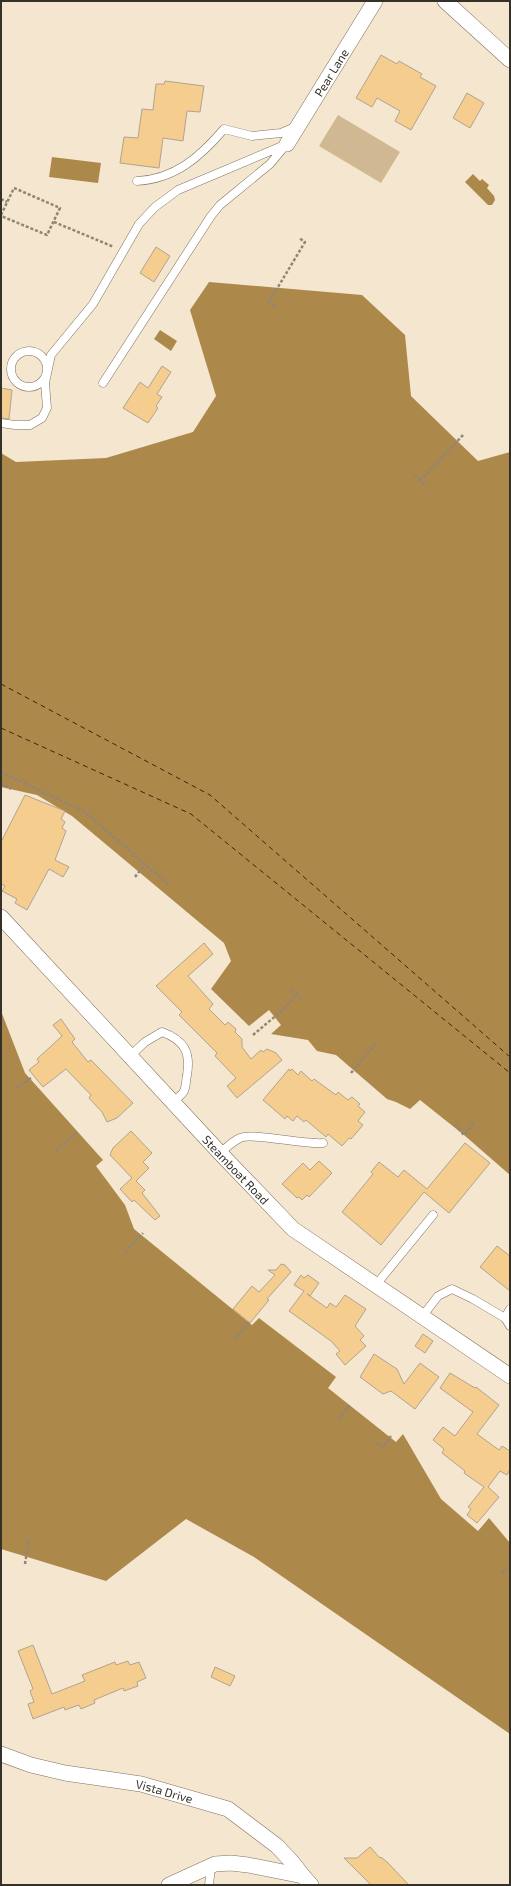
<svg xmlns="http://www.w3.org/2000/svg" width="511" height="1886" viewBox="0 0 511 1886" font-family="'Exo 2',sans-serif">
	<rect width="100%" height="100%" fill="#f5e6d0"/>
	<path fill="#d0b893" d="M 338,115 L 400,152 L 381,183 L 319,146 Z"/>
	<path fill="#ad884b" d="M 52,157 L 101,163 L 98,183 L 49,177 Z
		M 473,174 L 480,181 L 482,179 L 489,185 L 487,188 L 494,196 L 495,200 L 492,205 L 488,205 L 465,182 Z
		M 209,282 L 362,295 L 405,335 L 411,396 L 478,461 L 510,452 L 510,1175 L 464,1135 L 420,1100 L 410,1109 L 396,1102 L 387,1099 L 336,1055 L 317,1051 L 308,1040 L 271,1034 L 281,1025 L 269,1010 L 249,1026 L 211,989 L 231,961 L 224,943 L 72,816 L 37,795 L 1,787 L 1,453 L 16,462 L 106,458 L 193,432 L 216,396 L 190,310 Z
		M 160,330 L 177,341 L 171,351 L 154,339 Z
		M 1,1011 L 25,1073 L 103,1160 L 96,1166 L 125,1205 L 134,1229 L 252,1325 L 259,1318 L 336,1377 L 328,1388 L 396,1442 L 403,1434 L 441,1499 L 478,1531 L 489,1518 L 510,1543 L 510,1734 L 254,1557 L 186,1519 L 106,1581 L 1,1549 Z"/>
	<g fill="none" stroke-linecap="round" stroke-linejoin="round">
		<path stroke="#38280c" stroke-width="1" stroke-dasharray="5 4" stroke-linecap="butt" d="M 1,684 L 210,795 L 510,1057
			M 1,728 L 191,814 L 510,1073"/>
	</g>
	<path fill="#f5cd8f" stroke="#b1a38f" d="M 381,55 L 397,64 L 399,61 L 422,74 L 420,77 L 436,86 L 411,130 L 395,121 L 400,111 L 377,98 L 372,107 L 356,98 Z
		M 165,81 L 204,86 L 200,112 L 187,111 L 183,141 L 163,138 L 159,168 L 120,163 L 124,137 L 138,138 L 142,109 L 153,110 L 156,84 L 164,84 Z
		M 467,93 L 484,103 L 470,128 L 453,118 Z
		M 156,247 L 170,256 L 154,282 L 140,273 Z
		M 162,366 L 171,372 L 157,394 L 162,397 L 156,406 L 158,408 L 148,423 L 123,408 L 140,382 L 148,388 Z
		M 1,388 L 12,390 L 9,419 L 1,418 Z
		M 25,795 L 65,811 L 61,819 L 65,822 L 62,828 L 66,831 L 55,860 L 69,867 L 63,877 L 49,869 L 27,910 L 15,903 L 17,899 L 2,891 L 5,886 L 1,884 L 1,842 Z
		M 204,943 L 213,954 L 188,976 L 213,1004 L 209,1009 L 225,1025 L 228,1022 L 236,1029 L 235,1032 L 242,1039 L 242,1047 L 251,1059 L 261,1050 L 263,1052 L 267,1049 L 276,1053 L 282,1060 L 237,1098 L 227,1086 L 236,1078 L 215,1056 L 217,1053 L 179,1015 L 182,1012 L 156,986 Z
		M 61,1019 L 75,1039 L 72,1042 L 88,1062 L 91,1060 L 133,1103 L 117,1118 L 107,1122 L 102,1112 L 89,1098 L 91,1095 L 66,1069 L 43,1087 L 29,1070 L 39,1062 L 37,1059 L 62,1036 L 53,1025 Z
		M 289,1069 L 290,1071 L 292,1069 L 298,1075 L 301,1071 L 312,1081 L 314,1079 L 336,1095 L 338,1092 L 348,1100 L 352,1097 L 360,1104 L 358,1106 L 365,1112 L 358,1121 L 363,1125 L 351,1139 L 349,1138 L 342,1146 L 328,1134 L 326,1137 L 306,1120 L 304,1122 L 297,1116 L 293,1121 L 287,1116 L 285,1119 L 263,1100 Z
		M 131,1131 L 152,1153 L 143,1162 L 149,1168 L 136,1181 L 145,1190 L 142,1193 L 160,1216 L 155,1220 L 134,1200 L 132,1202 L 120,1189 L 132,1178 L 110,1155 L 113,1148 Z
		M 465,1143 L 490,1163 L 449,1213 L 424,1192 L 381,1245 L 342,1212 L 373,1174 L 371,1172 L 379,1162 L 398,1177 L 404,1170 L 427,1189 Z
		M 319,1161 L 332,1173 L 309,1197 L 307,1195 L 302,1200 L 299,1197 L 297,1198 L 282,1184 L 303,1163 L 310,1170 Z
		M 497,1246 L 510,1256 L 510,1291 L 480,1267 Z
		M 281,1264 L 285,1265 L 291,1272 L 267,1299 L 269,1300 L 250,1323 L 233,1309 L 252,1286 L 259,1292 L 275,1275 L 268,1270 L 276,1270 Z
		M 301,1275 L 304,1278 L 308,1275 L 319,1283 L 310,1296 L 307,1294 L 327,1308 L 330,1303 L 336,1307 L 345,1295 L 366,1309 L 355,1326 L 364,1336 L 360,1340 L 366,1346 L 345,1365 L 336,1354 L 340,1351 L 331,1341 L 289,1311 L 304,1291 L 294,1285 Z
		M 423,1334 L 433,1341 L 425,1353 L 415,1346 Z
		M 374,1354 L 397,1369 L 404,1384 L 420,1363 L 439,1377 L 415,1409 L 391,1391 L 383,1394 L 360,1377 Z
		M 450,1373 L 475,1388 L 476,1387 L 499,1405 L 477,1434 L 499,1450 L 502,1446 L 510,1451 L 510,1469 L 507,1475 L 500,1471 L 488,1487 L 499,1497 L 477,1523 L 467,1515 L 471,1509 L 468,1507 L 484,1487 L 464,1473 L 465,1471 L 442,1453 L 444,1449 L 433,1440 L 443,1427 L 455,1436 L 473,1412 L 440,1388 Z
		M 33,1645 L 52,1694 L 85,1681 L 82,1675 L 115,1662 L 116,1665 L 128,1661 L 130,1665 L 139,1662 L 146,1678 L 137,1682 L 138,1686 L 124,1691 L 123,1688 L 94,1700 L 95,1703 L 81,1709 L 79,1705 L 65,1710 L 64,1707 L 33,1719 L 28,1704 L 34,1702 L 30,1691 L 33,1689 L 18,1651 Z
		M 215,1667 L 235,1676 L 230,1686 L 211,1677 Z
		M 370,1847 L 380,1858 L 381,1857 L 387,1862 L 409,1885 L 371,1885 L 344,1858 L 357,1858 Z"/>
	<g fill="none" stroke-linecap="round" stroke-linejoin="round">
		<g stroke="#7f725f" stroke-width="9">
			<path id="lane" d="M 137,181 C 175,179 200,157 224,129 L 252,136 L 281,133 L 295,127
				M11 369a18 18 0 1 1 36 0a18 18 0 1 1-36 0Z
				M 103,383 L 211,216 L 220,205 L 270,164 L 285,146
				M 1,423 L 15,425 L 30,425 L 42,418 L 47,408 L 45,383 L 51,355 L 93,304 L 139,224 L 155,207 L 178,190 L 287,144
				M 130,1056 L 145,1042 L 162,1032 C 184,1040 191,1052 187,1075 C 186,1080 186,1087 184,1091 C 182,1095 176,1099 173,1102
				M 220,1153 C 226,1148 233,1141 240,1138 C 252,1132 303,1145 323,1143
				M 375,1286 L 433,1215
				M 510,1309 L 505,1318 L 510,1326
				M 421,1318 L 438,1296 L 452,1289 L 473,1299 L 505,1318
				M 209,1885 L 211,1866"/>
		</g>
		<g stroke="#7f725f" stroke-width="16">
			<g id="street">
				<path d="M 445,1 L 510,60"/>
				<path id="s1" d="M 287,144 L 375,1"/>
				<path id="s2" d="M 1,917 L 220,1153 L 293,1229 L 510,1376"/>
				<path id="s3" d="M 1,1754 L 31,1765 L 65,1773 L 141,1784 L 228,1809 L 277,1846 L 292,1862 L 303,1876"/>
				<path d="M 169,1885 L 215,1864 L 231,1863 L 248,1865 L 303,1876 L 311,1885"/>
			</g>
		</g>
		<path stroke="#908677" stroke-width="2.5" stroke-dasharray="3 2" stroke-linecap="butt" d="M 1,199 L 7,202
			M 1,215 L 14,188 L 60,208 L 47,235 L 1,216
			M 54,222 L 114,247
			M 275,306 L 269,302 L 305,242 L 299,238
			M 415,475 L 426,486
			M 420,481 L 464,434
			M 1,772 L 85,812 L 169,885
			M 1,783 L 11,789
			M 135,877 L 145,864
			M 292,990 L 303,1000
			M 253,1035 L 285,1008 L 296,994
			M 351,1073 L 377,1042
			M 16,1088 L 31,1078
			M 455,1125 L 464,1135 L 475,1122
			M 56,1151 L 78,1131
			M 125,1252 L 143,1233
			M 234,1340 L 249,1322
			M 339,1420 L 350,1404
			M 376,1443 L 383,1447 L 391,1436
			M 25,1564 L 29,1538
			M 502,1573 L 510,1565"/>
		<use href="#lane" stroke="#fff" stroke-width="8"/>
		<use href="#street" stroke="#fff" stroke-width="15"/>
	</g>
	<g text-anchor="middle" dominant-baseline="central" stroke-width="3" stroke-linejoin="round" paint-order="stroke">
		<g font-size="12" fill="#363128" stroke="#f5e6d0">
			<text stroke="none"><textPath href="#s1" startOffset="84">Pear Lane</textPath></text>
			<text stroke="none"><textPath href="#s2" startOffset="345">Steamboat Road</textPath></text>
			<text stroke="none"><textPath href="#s3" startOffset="168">Vista Drive</textPath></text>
		</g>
	</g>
	<rect width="511" height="1886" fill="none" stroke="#363128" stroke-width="4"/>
</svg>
